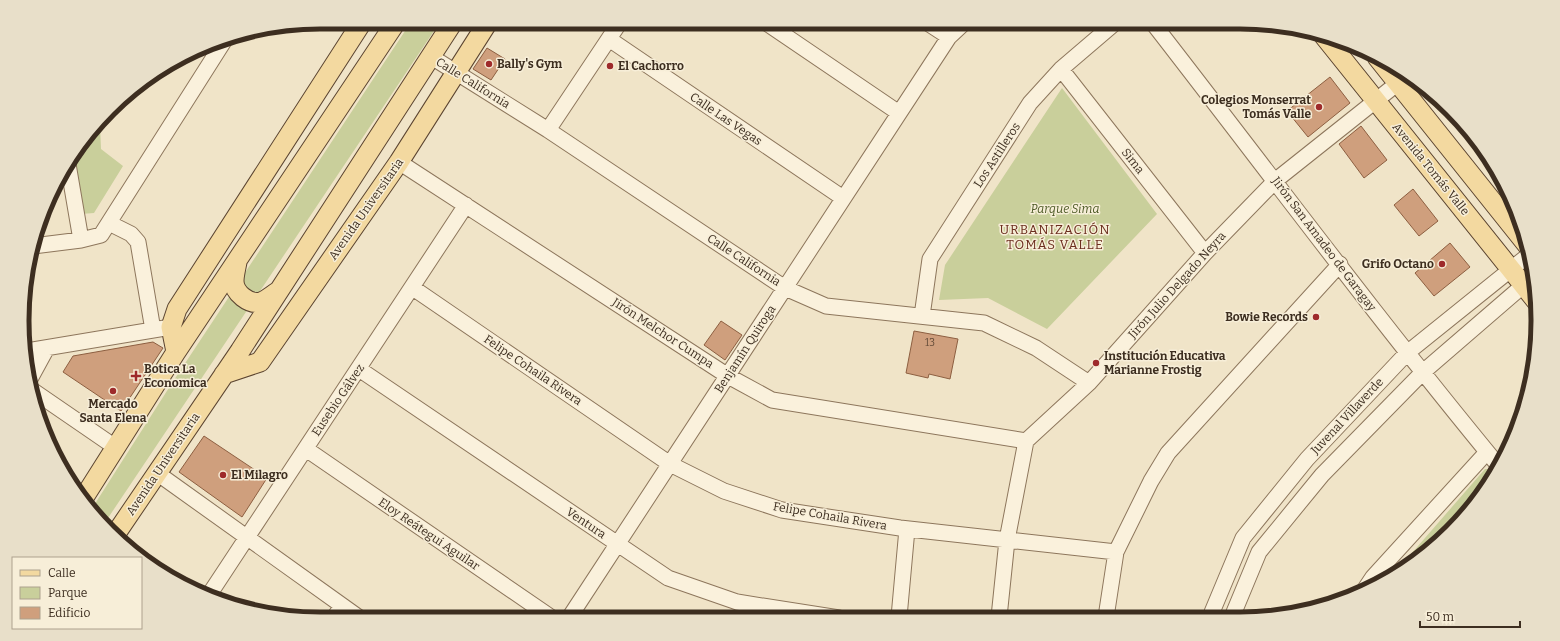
<svg xmlns="http://www.w3.org/2000/svg" width="1560" height="641" viewBox="0 0 1560 641" font-family="Bitter,serif">
	<rect width="100%" height="100%" fill="#f0e4c8"/>
	<path fill="#c9cf9b" d="M 411,22 L 440,22 L 104,524 L 91,510 L 172,383 Z
		M 1062,88 L 1157,214 L 1047,329 L 988,298 L 939,300 L 945,265 Z
		M 100,125 L 101,149 L 123,166 L 94,213 L 81,214 L 72,159 Z
		M 1485,469 L 1489,469 L 1493,475 L 1488,487 L 1436,545 L 1398,569 Z"/>
	<path fill="#cf9f7d" stroke="#8d5f41" d="M 487,48 L 505,59 L 491,80 L 473,69 Z
		M 1330,77 L 1350,103 L 1308,137 L 1287,111 Z
		M 1361,126 L 1387,160 L 1364,178 L 1339,144 Z
		M 1413,189 L 1438,221 L 1419,236 L 1394,205 Z
		M 1450,243 L 1470,267 L 1434,296 L 1415,273 Z
		M 721,321 L 742,335 L 725,360 L 704,345 Z
		M 914,331 L 958,339 L 950,379 L 929,374 L 928,378 L 906,373 Z
		M 153,342 L 163,348 L 121,411 L 63,372 L 73,356 Z
		M 204,436 L 267,478 L 242,517 L 179,472 Z"/>
	<g fill="none" stroke-linecap="round" stroke-linejoin="round">
		<g stroke="#8d765c" stroke-width="17">
			<path id="minor" d="M 765,22 L 899,113
				M 926,22 L 949,37
				M 1152,22 C 1267,170 1379,321 1498,465
				M 609,39 L 843,198
				M 430,56 L 548,130 L 785,288 L 826,306 L 984,323 L 1036,348 L 1089,383
				M 1061,69 L 1205,253
				M 548,130 L 620,22
				M 399,162 L 728,376 L 772,400 L 1026,441
				M 68,164 L 81,240
				M 109,223 L 131,234 L 138,242 L 153,330
				M 33,246 L 81,240 L 101,235 L 226,38
				M 413,288 L 670,464 L 724,491 L 782,510 L 900,528 L 1116,552
				M 922,316 L 930,259 L 1030,103 L 1061,69 L 1116,22
				M 27,351 L 171,327
				M 359,369 L 668,578 L 737,602 L 839,618
				M 29,381 L 47,348
				M 32,390 L 115,447
				M 306,449 L 552,618
				M 157,473 L 361,619
				M 1365,589 L 1373,577 L 1487,452
				M 209,595 L 466,205
				M 899,617 L 907,529
				M 999,617 L 1007,540 L 1026,441 L 1089,383 L 1205,253 L 1276,180 L 1398,83
				M 1106,617 L 1116,552 L 1151,481 L 1168,453 L 1340,264
				M 1210,617 L 1243,538 L 1307,459 L 1407,353 L 1530,254
				M 1232,617 L 1259,552 L 1322,475 L 1423,372 L 1533,277
				M 569,618 L 949,37 L 965,22
				M 333,619 L 342,606"/>
		</g>
		<g stroke="#5b4430" stroke-width="21">
			<path id="major" d="M 1324,36 L 1537,302
				M 1377,57 L 1528,246
				M 237,262 C 236,268 234,275 234,281 C 234,293 249,305 261,302 C 267,300 272,295 277,292
				M 176,352 L 171,327 L 177,309 L 362,22
				M 224,374 L 260,362 L 399,162 L 488,22
				M 83,499 L 176,352 L 396,22
				M 115,535 L 240,351 L 453,22"/>
		</g>
		<use href="#minor" stroke="#faf1dc" stroke-width="15"/>
		<use href="#major" stroke="#f3d9a0" stroke-width="19"/>
	</g>
	<g fill="#9e2a2b" stroke="#f7eed8" stroke-width="1.5">
		<circle cx="489" cy="64" r="4"/>
		<circle cx="610" cy="66" r="4"/>
		<circle cx="1319" cy="107" r="4"/>
		<circle cx="1442" cy="264" r="4"/>
		<circle cx="1316" cy="317" r="4"/>
		<circle cx="1096" cy="363" r="4"/>
		<path d="M134 370h4v4h4v4h-4v4h-4v-4h-4v-4h4z"/>
		<circle cx="113" cy="391" r="4"/>
		<circle cx="223" cy="475" r="4"/>
	</g>
	<g text-anchor="middle" dominant-baseline="central" stroke-width="3" stroke-linejoin="round" paint-order="stroke">
		<g font-size="10" fill="#624a37">
			<text x="930" y="343">13</text>
		</g>
		<g font-size="12" font-weight="bold" fill="#3d2e20" stroke="#f7eed8" text-anchor="start">
			<text x="497" y="64">Bally's Gym</text>
			<text x="618" y="66">El Cachorro</text>
			<text x="1311" y="100" text-anchor="end">Colegios Monserrat<tspan x="1311" dy="14">Tomás Valle</tspan></text>
			<text x="1434" y="264" text-anchor="end">Grifo Octano</text>
			<text x="1308" y="317" text-anchor="end">Bowie Records</text>
			<text x="1104" y="356">Institución Educativa<tspan x="1104" dy="14">Marianne Frostig</tspan></text>
			<text x="144" y="369">Botica La<tspan x="144" dy="14">Economica</tspan></text>
			<text x="113" y="404" text-anchor="middle">Mercado<tspan x="113" dy="14">Santa Elena</tspan></text>
			<text x="231" y="475">El Milagro</text>
		</g>
		<g font-size="12" fill="#3d2e20" stroke="#f7eed8">
			<text transform="translate(473 83) rotate(32)">Calle California</text>
			<text transform="translate(726 119) rotate(34)">Calle Las Vegas</text>
			<text transform="translate(997 155) rotate(-57)">Los Astilleros</text>
			<text transform="translate(1133 161) rotate(52)">Sima</text>
			<text transform="translate(1431 169) rotate(51)">Avenida Tomás Valle</text>
			<text transform="translate(366 209) rotate(-55)">Avenida Universitaria</text>
			<text transform="translate(1324 244) rotate(53)">Jirón San Amadeo de Garagay</text>
			<text transform="translate(744 260) rotate(33)">Calle California</text>
			<text transform="translate(1177 285) rotate(-48)">Jirón Julio Delgado Neyra</text>
			<text transform="translate(663 333) rotate(33)">Jirón Melchor Cumpa</text>
			<text transform="translate(745 349) rotate(-57)">Benjamín Quiroga</text>
			<text transform="translate(533 370) rotate(34)">Felipe Cohaila Rivera</text>
			<text transform="translate(338 400) rotate(-56)">Eusebio Gálvez</text>
			<text transform="translate(1347 416) rotate(-47)">Juvenal Villaverde</text>
			<text transform="translate(163 464) rotate(-56)">Avenida Universitaria</text>
			<text transform="translate(830 516) rotate(10)">Felipe Cohaila Rivera</text>
			<text transform="translate(586 523) rotate(34)">Ventura</text>
			<text transform="translate(429 534) rotate(34)">Eloy Reátegui Aguilar</text>
		</g>
		<g font-size="12" font-style="italic" fill="#4d5a26" stroke="#f7eed8">
			<text x="1065" y="209">Parque Sima</text>
		</g>
		<g font-size="13" letter-spacing="1" fill="#6b2e1e" stroke="#f7eed8">
			<text x="1055" y="229">URBANIZACIÓN<tspan x="1055" dy="15">TOMÁS VALLE</tspan></text>
		</g>
	</g>
	<path d="M0 0H1560V641H0ZM320 29H1240A291 291 0 0 1 1531 320V321A291 291 0 0 1 1240 612H320A291 291 0 0 1 29 321V320A291 291 0 0 1 320 29Z" fill="#e8dfc9" fill-rule="evenodd"/>
	<path fill="none" stroke="#3d2e20" stroke-width="5" d="M320 29H1240A291 291 0 0 1 1531 320V321A291 291 0 0 1 1240 612H320A291 291 0 0 1 29 321V320A291 291 0 0 1 320 29Z"/>
	<rect x="12" y="557" width="130" height="72" fill="#f7eed8" stroke="#ada18e"/>
	<rect x="20" y="570" width="20" height="6" fill="#f3d9a0" stroke="#ada18e"/>
	<text x="48" y="577" font-size="12" fill="#3d2e20">Calle</text>
	<rect x="20" y="587" width="20" height="12" fill="#c9cf9b" stroke="#ada18e"/>
	<text x="48" y="597" font-size="12" fill="#3d2e20">Parque</text>
	<rect x="20" y="607" width="20" height="12" fill="#cf9f7d" stroke="#ada18e"/>
	<text x="48" y="617" font-size="12" fill="#3d2e20">Edificio</text>
	<path d="M1420 621v6h100v-6" fill="none" stroke="#3d2e20" stroke-width="2"/>
	<text x="1426" y="621" font-size="12" fill="#3d2e20" stroke="#f7eed8" stroke-width="3" paint-order="stroke">50 m</text>
</svg>
